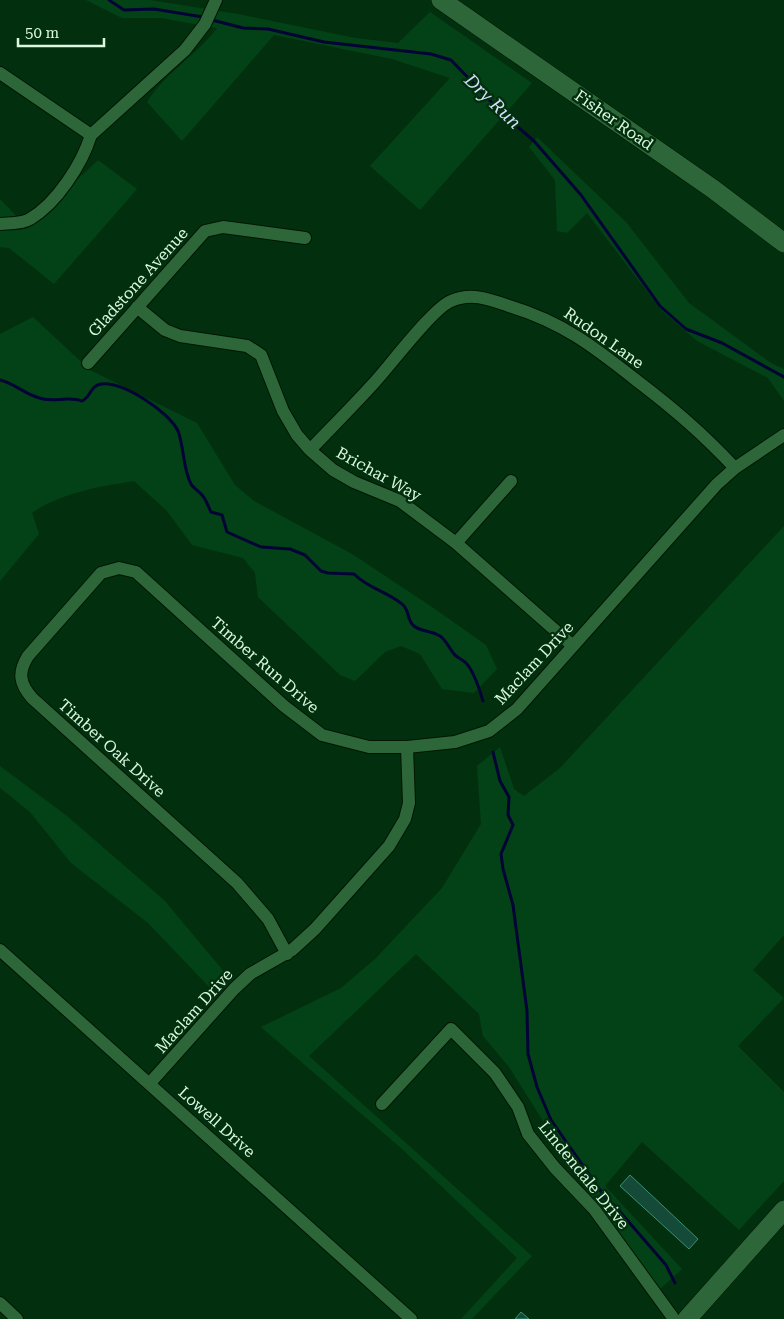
<svg xmlns="http://www.w3.org/2000/svg" width="784" height="1319" viewBox="0 0 784 1319" font-family="'Roboto Serif',serif">
	<rect width="100%" height="100%" fill="#02300f"/>
	<path fill="#034217" d="M 86,0 L 150,0 L 238,14 L 355,38 L 398,43 L 430,12 L 532,83 L 420,210 L 370,166 L 450,78 L 392,59 L 274,35 L 182,141 L 147,102 C 165,73 196,56 217,28 L 161,18 L 122,18 Z
		M 537,137 L 626,222 L 689,303 L 771,363 L 784,369 L 784,401 L 768,378 L 697,341 L 662,311 L 587,213 L 567,233 L 557,231 L 555,180 L 529,147 Z
		M 98,160 L 137,189 L 54,284 L 9,248 L 0,247 L 0,199 L 27,227 Z
		M 33,317 L 90,370 L 197,423 L 235,485 L 254,501 L 352,554 L 432,607 L 486,645 L 497,669 L 474,693 L 442,689 L 420,654 L 401,646 L 385,652 L 355,681 L 340,675 L 258,597 L 255,573 L 243,558 L 192,545 L 167,511 L 134,481 C 101,486 60,493 32,513 L 39,534 L 0,581 L 0,334 Z
		M 784,526 L 784,935 L 753,970 L 784,998 L 738,1046 L 784,1092 L 784,1181 L 739,1230 L 642,1142 L 605,1186 L 682,1269 L 660,1289 L 585,1188 L 509,1067 L 483,1036 L 479,1014 L 416,954 L 309,1056 L 532,1256 L 472,1319 L 461,1319 L 517,1258 L 402,1149 L 261,1027 L 341,988 L 375,959 L 442,888 L 481,824 L 477,766 L 500,747 L 514,789 L 524,796 L 560,768 Z
		M 0,766 L 67,816 L 164,900 L 226,974 L 212,990 L 148,923 L 71,863 L 30,812 L 0,788 Z"/>
	<g fill="none" stroke-linecap="round" stroke-linejoin="round">
		<path stroke="#030435" stroke-width="3" d="M 109,0 L 124,10 L 154,9 L 203,17
			M 212,20 L 243,28 L 268,29 L 324,42 L 431,54 L 451,60 L 505,116 L 534,141 L 581,195 L 660,306 L 686,329 L 722,343 L 784,377
			M 0,380 C 16,384 27,396 43,399 C 56,402 69,396 82,401 C 91,397 90,386 101,384 C 123,381 169,412 178,431 C 184,446 183,470 191,484 C 193,488 199,491 202,495 C 206,499 208,506 211,512 L 222,515 L 227,532 L 261,547 L 290,549 L 305,555 L 321,571 L 328,573 L 354,574 C 369,589 386,591 402,604 C 409,609 407,618 412,624 C 418,632 431,630 440,636 C 446,640 449,648 454,654 C 457,658 462,659 466,663 C 473,670 480,690 483,701
			M 493,752 L 500,781 L 509,797 L 508,815 L 513,825 L 501,854 L 503,869 L 513,905 L 527,1011 L 528,1054 L 537,1087 L 551,1120 L 607,1200 L 615,1206 L 666,1265 L 675,1283"/>
	</g>
	<path fill="#154a39" stroke="#399073" d="M 630,1175 L 698,1239 L 689,1249 L 620,1186 Z
		M 521,1312 L 529,1319 L 515,1319 Z"/>
	<g fill="none" stroke-linecap="round" stroke-linejoin="round">
		<g stroke="#001602" stroke-width="14">
			<path id="minor" d="M 0,73 L 91,135
				M 91,135 L 185,50 L 205,24 L 216,0
				M 0,224 C 10,223 22,224 30,219 C 57,203 82,164 91,135
				M 137,307 L 165,330 L 180,336 L 247,346 L 261,355 L 283,411 L 297,435 L 310,450 L 333,470 L 354,482 L 400,501 L 456,543 L 573,646
				M 88,363 L 205,231 L 223,227 L 305,238
				M 310,450 C 331,428 353,406 373,384 C 389,367 433,308 451,301 C 471,292 489,299 509,306 C 562,322 593,346 636,380 C 674,409 702,433 735,468
				M 456,543 L 511,481
				M 0,950 L 411,1319
				M 287,954 L 268,919 L 237,883 L 32,698 C 19,683 18,672 28,656 L 101,573 L 119,568 L 136,572 L 284,706 L 322,735 L 369,747 L 407,747 L 455,742 L 489,731 L 517,709 L 717,484 L 735,468 L 784,435
				M 150,1083 L 234,989 L 250,974 L 292,950 L 315,929 L 389,846 L 405,819 L 409,803 L 407,747
				M 382,1104 L 451,1029 L 495,1073 L 518,1107 L 528,1134 L 555,1168 L 594,1209 L 674,1319
				M 0,1303 L 17,1319"/>
		</g>
		<g stroke="#001602" stroke-width="20">
			<path id="secondary" d="M 441,0 L 713,189 L 784,243
				M 687,1319 L 784,1210"/>
		</g>
		<use href="#minor" stroke="#2d6739" stroke-width="12"/>
		<use href="#secondary" stroke="#2d6739" stroke-width="19"/>
	</g>
	<g text-anchor="middle" dominant-baseline="central" stroke-width="5" stroke-linejoin="round" paint-order="stroke">
		<g font-size="16" fill="#daf8dd" stroke="#02300f">
			<text transform="translate(614 120) rotate(35)">Fisher Road</text>
			<text transform="translate(138 282) rotate(-48)">Gladstone Avenue</text>
			<text transform="translate(604 338) rotate(35)">Rudon Lane</text>
			<text transform="translate(379 474) rotate(29)">Brichar Way</text>
			<text transform="translate(534 663) rotate(-47)">Maclam Drive</text>
			<text transform="translate(265 665) rotate(41)">Timber Run Drive</text>
			<text transform="translate(112 748) rotate(42)">Timber Oak Drive</text>
			<text transform="translate(194 1011) rotate(-48)">Maclam Drive</text>
			<text transform="translate(217 1122) rotate(42)">Lowell Drive</text>
			<text transform="translate(584 1175) rotate(51)">Lindendale Drive</text>
		</g>
		<g font-size="18" font-style="italic" fill="#d4dff9" stroke="#02300f">
			<text transform="translate(493 101) rotate(44)">Dry Run</text>
		</g>
	</g>
	<path d="M18 38v8h86v-8" fill="none" stroke="#daf8dd" stroke-width="2.5"/>
	<text x="25" y="38" font-size="15" fill="#daf8dd" stroke="#02300f" stroke-width="4" paint-order="stroke">50 m</text>
</svg>
